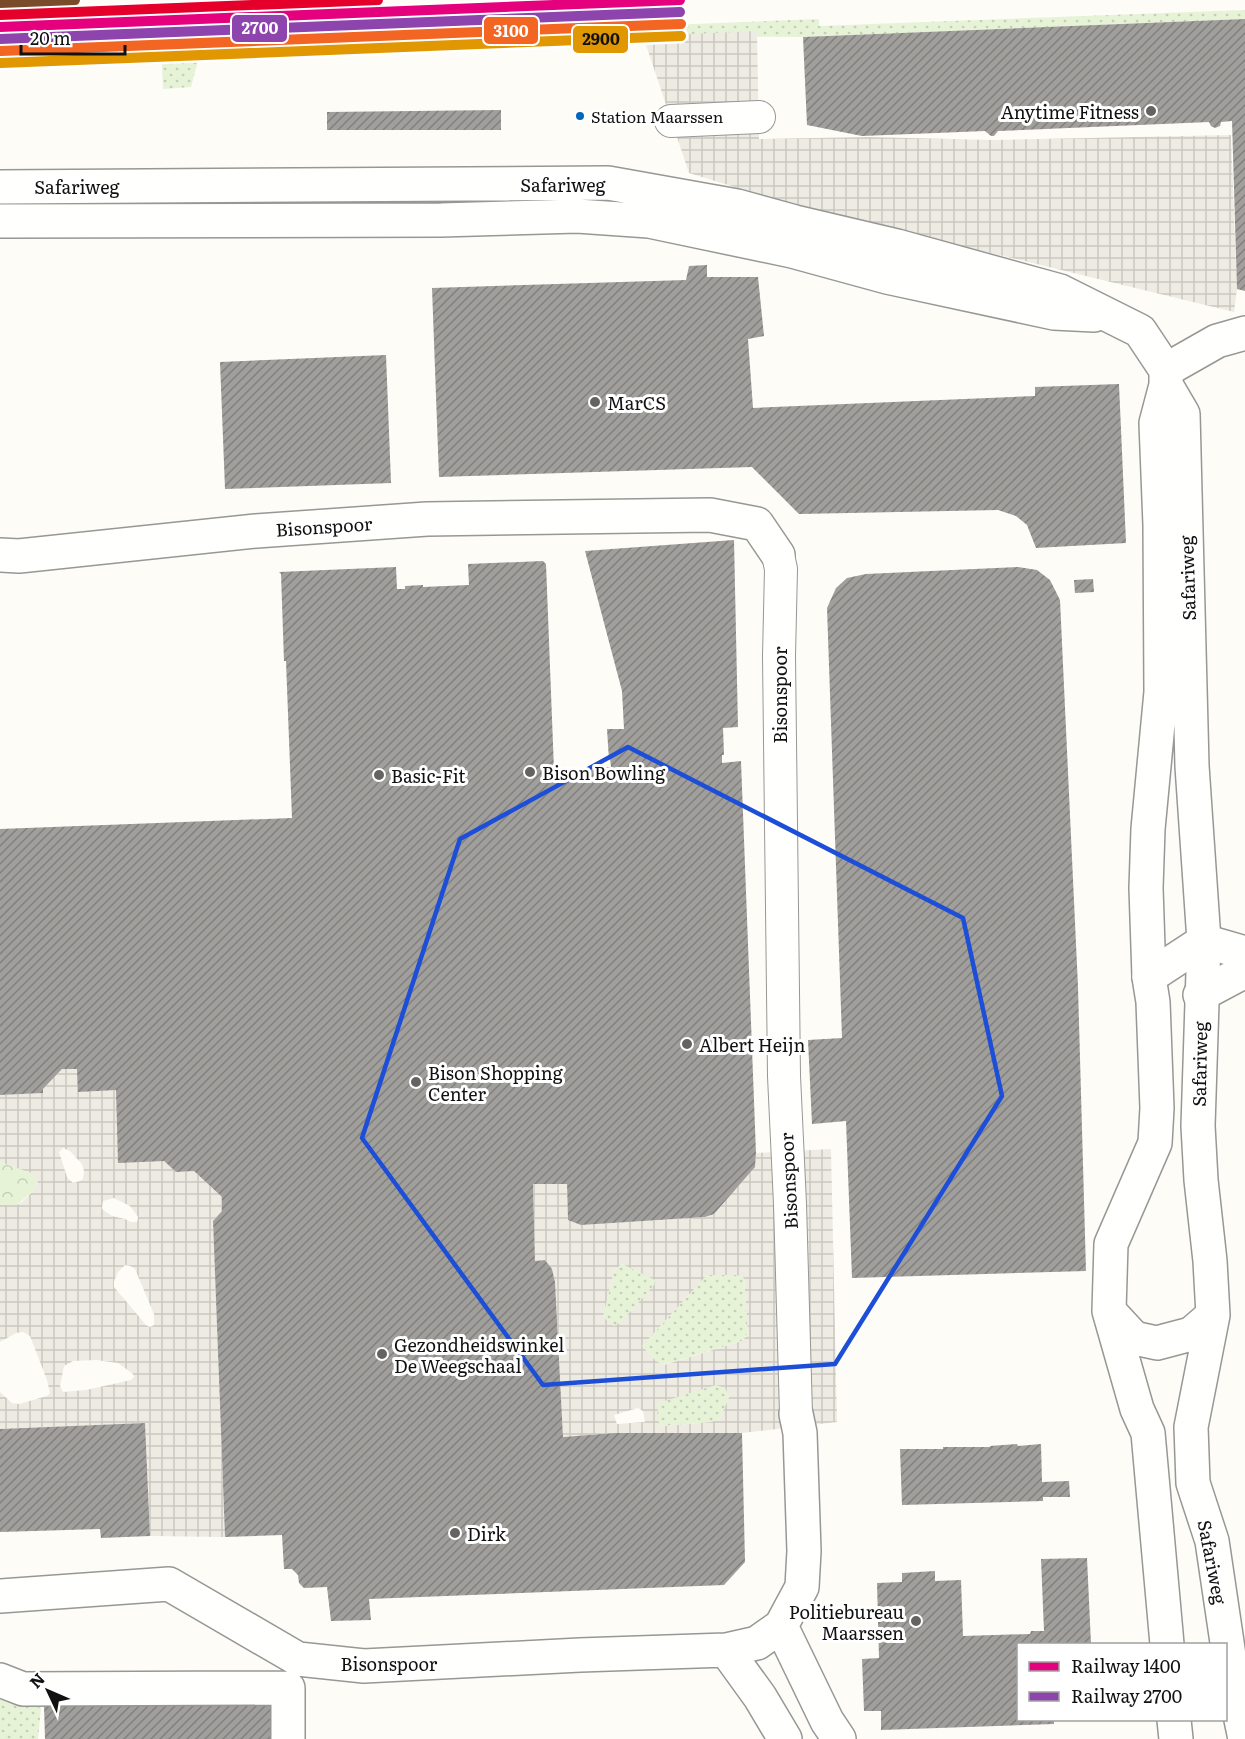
<svg xmlns="http://www.w3.org/2000/svg" width="1245" height="1739" viewBox="0 0 1245 1739" font-family="Literata,serif">
	<defs>
		<pattern id="grass-dots" width="8" height="8" patternUnits="userSpaceOnUse" patternTransform="scale(1.5)"><rect width="8" height="8" fill="#e7f3d7"/><path d="M2 2h.1M6 6h.1" fill="none" stroke="#c5cfb8" stroke-width="1.8" stroke-linecap="round"/></pattern>
		<pattern id="park-crowns" width="20" height="18" patternUnits="userSpaceOnUse" patternTransform="scale(1.5)"><rect width="20" height="18" fill="#e7f3d7"/><path d="M2 6a3 3 0 1 1 6 0M12 15a3 3 0 1 1 6 0" fill="none" stroke="#c5cfb8"/></pattern>
		<pattern id="plaza-grid" width="8" height="8" patternUnits="userSpaceOnUse" patternTransform="scale(1.5)"><rect width="8" height="8" fill="#edebe2"/><path d="M0 4h8M4 0v8" fill="none" stroke="#cac8c1"/></pattern>
		<pattern id="building-hatch" width="6" height="6" patternUnits="userSpaceOnUse" patternTransform="scale(1.5)"><rect width="6" height="6" fill="#a19f9c"/><path d="M-1 1l2-2M0 6l6-6M5 7l2-2" fill="none" stroke="#82807e"/></pattern>
	</defs>
	<rect width="100%" height="100%" fill="#fdfcf7"/>
	<path fill="url(#grass-dots)" d="M 1245,10 L 1245,19 L 803,37 L 634,36 L 200,53 L 191,87 L 163,89 L 161,45 L 819,19 L 819,26 Z
		M 622,1264 L 656,1280 L 654,1285 L 621,1322 L 614,1326 L 603,1317 L 614,1270 Z
		M 707,1275 L 737,1275 L 744,1278 L 748,1333 L 742,1341 L 663,1365 L 656,1361 L 642,1346 Z
		M 717,1384 L 725,1388 L 729,1397 L 720,1419 L 711,1422 L 663,1426 L 657,1420 L 657,1403 Z
		M 0,1689 L 41,1708 L 38,1739 L 0,1739 Z"/>
	<path fill="url(#park-crowns)" d="M 0,1162 L 31,1173 L 38,1182 L 34,1190 L 17,1205 L 0,1205 Z"/>
	<path fill="url(#plaza-grid)" fill-rule="evenodd" d="M 757,31 L 759,139 L 868,137 L 992,140 L 1231,135 L 1237,289 L 1234,312 L 797,206 L 689,173 L 643,36 Z
		M 62,1069 L 77,1069 L 116,1090 L 164,1161 L 176,1172 L 194,1171 L 222,1197 L 222,1211 L 213,1221 L 225,1537 L 150,1536 L 145,1423 L 0,1429 L 0,1392 L 12,1403 L 19,1404 L 47,1396 L 50,1393 L 47,1380 L 30,1336 L 23,1332 L 16,1333 L 0,1342 L 0,1205 L 17,1205 L 22,1202 L 34,1190 L 38,1182 L 31,1173 L 0,1162 L 0,1095 L 43,1093 L 43,1089 ZM 63,1148 L 70,1151 L 82,1164 L 84,1171 L 83,1179 L 80,1181 L 73,1183 L 67,1177 L 59,1152 ZM 114,1198 L 130,1206 L 138,1217 L 137,1222 L 131,1222 L 125,1219 L 112,1216 L 102,1209 L 103,1201 ZM 125,1265 L 130,1266 L 135,1269 L 154,1314 L 154,1325 L 150,1327 L 146,1325 L 114,1287 L 114,1281 L 118,1272 ZM 96,1360 L 118,1363 L 133,1374 L 134,1377 L 131,1380 L 86,1390 L 63,1392 L 60,1386 L 64,1366 L 73,1361 Z
		M 831,1149 L 837,1422 L 742,1433 L 614,1433 L 563,1437 L 555,1282 L 552,1269 L 545,1260 L 535,1261 L 533,1184 L 567,1184 L 568,1219 L 581,1225 L 705,1217 L 714,1214 L 755,1167 L 756,1153 ZM 622,1264 L 655,1280 L 654,1285 L 621,1322 L 614,1326 L 603,1317 L 614,1270 ZM 707,1275 L 737,1275 L 744,1278 L 748,1334 L 742,1341 L 664,1365 L 656,1361 L 642,1346 ZM 716,1385 L 725,1388 L 729,1397 L 720,1419 L 711,1422 L 663,1426 L 657,1420 L 658,1403 ZM 638,1408 L 643,1411 L 645,1422 L 617,1424 L 614,1415 Z"/>
	<path fill="url(#building-hatch)" d="M 1245,19 L 1245,291 L 1237,289 L 1232,121 L 1221,122 L 1220,126 L 1215,128 L 1211,126 L 1209,122 L 998,131 L 994,136 L 991,136 L 985,131 L 862,136 L 807,125 L 803,37 Z
		M 501,110 L 501,130 L 327,130 L 327,112 Z
		M 707,265 L 707,277 L 758,277 L 764,336 L 748,339 L 753,408 L 1035,396 L 1035,387 L 1119,384 L 1126,543 L 1036,548 L 1027,525 L 1016,516 L 998,510 L 799,514 L 752,467 L 439,477 L 432,288 L 686,280 L 689,266 Z
		M 386,355 L 391,483 L 225,489 L 220,362 Z
		M 734,540 L 738,727 L 723,728 L 724,755 L 722,755 L 722,763 L 741,761 L 756,1153 L 755,1167 L 714,1214 L 705,1217 L 581,1225 L 568,1220 L 567,1184 L 533,1184 L 535,1261 L 545,1260 L 552,1269 L 555,1282 L 563,1437 L 614,1433 L 742,1433 L 745,1562 L 724,1585 L 369,1599 L 371,1620 L 331,1621 L 327,1587 L 304,1588 L 299,1583 L 298,1575 L 292,1569 L 284,1569 L 282,1535 L 225,1537 L 213,1221 L 222,1211 L 222,1197 L 194,1171 L 176,1172 L 164,1161 L 118,1163 L 116,1090 L 78,1092 L 77,1069 L 62,1069 L 43,1089 L 43,1093 L 0,1095 L 0,829 L 292,818 L 286,661 L 284,661 L 281,574 L 279,572 L 396,567 L 397,589 L 405,589 L 405,586 L 423,585 L 423,587 L 469,585 L 468,564 L 543,561 L 546,564 L 554,770 L 611,767 L 610,759 L 609,760 L 607,729 L 624,729 L 622,691 L 585,551 Z
		M 1018,567 L 1037,570 L 1050,580 L 1060,600 L 1078,987 L 1086,1271 L 852,1278 L 846,1121 L 812,1124 L 808,1040 L 842,1038 L 827,608 L 836,588 L 847,578 L 866,574 Z
		M 1093,579 L 1094,592 L 1075,593 L 1074,580 Z
		M 145,1423 L 150,1536 L 101,1538 L 100,1529 L 0,1532 L 0,1429 Z
		M 1017,1444 L 1018,1446 L 1041,1444 L 1042,1482 L 1069,1481 L 1070,1497 L 1043,1497 L 1043,1501 L 902,1505 L 900,1449 L 943,1449 L 943,1447 L 990,1447 L 990,1446 Z
		M 1087,1558 L 1091,1644 L 1018,1644 L 1018,1720 L 1054,1720 L 1054,1724 L 881,1730 L 881,1711 L 864,1711 L 862,1659 L 879,1658 L 877,1583 L 902,1582 L 902,1573 L 935,1571 L 935,1581 L 961,1580 L 963,1636 L 1030,1634 L 1031,1631 L 1044,1631 L 1041,1559 Z
		M 271,1698 L 273,1739 L 45,1739 L 44,1706 Z"/>
	<g fill="none" stroke-linecap="round" stroke-linejoin="round">
		<g stroke="#979795" stroke-width="34">
			<path id="pedestrian" d="M 671,121 L 759,117
				M 778,555 L 781,569 L 779,656 L 784,1076 L 790,1204 L 796,1414"/>
		</g>
		<g stroke="#979795" stroke-width="36">
			<path id="minor" d="M 1166,370 L 1217,341 L 1245,333
				M 0,555 L 19,556 L 256,531 L 427,519 L 710,515 L 757,524 L 778,555
				M 1149,977 L 1204,941 L 1245,953
				M 1200,995 L 1245,971
				M 0,1596 L 169,1584 L 298,1659 L 364,1666 L 580,1655 L 726,1650 L 757,1643 L 781,1626 L 802,1587 L 804,1551 L 800,1433 L 796,1414
				M 781,1626 L 827,1721 L 839,1739
				M 726,1650 L 760,1697 L 785,1739
				M 0,1680 L 23,1689 L 288,1688 L 288,1739"/>
		</g>
		<g stroke="#979795" stroke-width="36">
			<path id="tertiary" d="M 0,187 L 608,183 L 737,206 L 795,222 L 897,246 L 1060,291 L 1140,331 L 1166,370 L 1166,385 L 1156,423 L 1160,525 L 1161,692 L 1148,829 L 1146,888 L 1149,977 L 1153,1002 L 1157,1108 L 1155,1143 L 1111,1244 L 1109,1311 L 1137,1409 L 1148,1433 L 1167,1644
				M 0,221 L 441,220 L 577,216 L 649,221 L 792,251 L 887,277 L 1054,313 L 1094,315
				M 1166,385 L 1183,414 L 1192,766 L 1204,941 L 1198,1126 L 1201,1180 L 1210,1261 L 1213,1315 L 1191,1427 L 1193,1483 L 1212,1541 L 1232,1676 L 1245,1739
				M 1109,1311 L 1134,1338 L 1157,1343 L 1191,1334 L 1213,1315
				M 1174,1720 L 1176,1739"/>
		</g>
		<use href="#pedestrian" stroke="#fffffe" stroke-width="32"/>
		<use href="#minor" stroke="#fffffe" stroke-width="33"/>
		<use href="#tertiary" stroke="#fffffe" stroke-width="33"/>
		<g stroke="#fff" stroke-width="15">
			<path id="rail-1" d="M 0,27 L 680,0"/>
		</g>
		<g stroke="#fff" stroke-width="15">
			<path id="rail-2" d="M 0,39 L 680,12"/>
		</g>
		<g stroke="#fff" stroke-width="15">
			<path id="rail-3" d="M 0,15 L 378,0"/>
		</g>
		<g stroke="#fff" stroke-width="15">
			<path id="rail-4" d="M 1,51 L 681,24"/>
		</g>
		<g stroke="#fff" stroke-width="15">
			<path id="rail-5" d="M 0,3 L 75,0"/>
		</g>
		<g stroke="#fff" stroke-width="15">
			<path id="rail-6" d="M 1,63 L 681,36"/>
		</g>
		<use href="#rail-1" stroke="#e5007d" stroke-width="10"/>
		<use href="#rail-2" stroke="#8e44ad" stroke-width="10"/>
		<use href="#rail-3" stroke="#e4002b" stroke-width="10"/>
		<use href="#rail-4" stroke="#f26522" stroke-width="10"/>
		<use href="#rail-5" stroke="#7a4b2a" stroke-width="10"/>
		<use href="#rail-6" stroke="#e09702" stroke-width="10"/>
	</g>
	<path fill="none" stroke="#1d4ed8" stroke-width="4.5" stroke-linejoin="round" d="M 628,747 L 963,918 L 1002,1096 L 835,1364 L 543,1385 L 362,1138 L 460,839 Z"/>
	<g fill="#646362" stroke="#fff" stroke-width="2">
		<circle cx="1151" cy="111" r="6"/>
		<circle cx="595" cy="402" r="6"/>
		<circle cx="530" cy="772" r="6"/>
		<circle cx="379" cy="775" r="6"/>
		<circle cx="687" cy="1044" r="6"/>
		<circle cx="416" cy="1082" r="6"/>
		<circle cx="382" cy="1354" r="6"/>
		<circle cx="455" cy="1533" r="6"/>
		<circle cx="916" cy="1621" r="6"/>
	</g>
	<circle fill="#0065bd" stroke="#fff" stroke-width="2" cx="580" cy="116" r="5"/>
	<g text-anchor="middle" dominant-baseline="central" stroke-width="6" stroke-linejoin="round" paint-order="stroke">
		<g font-size="16" fill="#111" stroke="#fff" text-anchor="start">
			<text x="591" y="116">Station Maarssen</text>
		</g>
		<g font-size="18" fill="#111" stroke="#fff" text-anchor="start">
			<text x="1139" y="111" text-anchor="end">Anytime Fitness</text>
			<text x="607" y="402">MarCS</text>
			<text x="542" y="772">Bison Bowling</text>
			<text x="391" y="775">Basic-Fit</text>
			<text x="699" y="1044">Albert Heijn</text>
			<text x="428" y="1072">Bison Shopping<tspan x="428" dy="21">Center</tspan></text>
			<text x="394" y="1344">Gezondheidswinkel<tspan x="394" dy="21">De Weegschaal</tspan></text>
			<text x="467" y="1533">Dirk</text>
			<text x="904" y="1611" text-anchor="end">Politiebureau<tspan x="904" dy="21">Maarssen</tspan></text>
		</g>
		<g font-size="18" fill="#111" stroke="#fff">
			<text x="563" y="184">Safariweg</text>
			<text x="77" y="186">Safariweg</text>
			<text transform="translate(324 526) rotate(-4)">Bisonspoor</text>
			<text transform="translate(1187 578) rotate(-92)">Safariweg</text>
			<text transform="translate(779 695) rotate(-90)">Bisonspoor</text>
			<text transform="translate(1199 1064) rotate(-89)">Safariweg</text>
			<text transform="translate(788 1181) rotate(-93)">Bisonspoor</text>
			<text transform="translate(1213 1562) rotate(79)">Safariweg</text>
			<text x="389" y="1663">Bisonspoor</text>
		</g>
	</g>
	<g stroke="#fff" stroke-width="2">
		<rect x="231" y="14" width="57" height="29" rx="6" fill="#8e44ad"/>
		<rect x="483" y="16" width="56" height="29" rx="6" fill="#f26522"/>
		<rect x="572" y="25" width="57" height="29" rx="6" fill="#e09702"/>
	</g>
	<g font-size="16" text-anchor="middle" font-weight="bold" fill="#fff">
		<text x="260" y="34">2700</text>
		<text x="511" y="37">3100</text>
	</g>
	<g font-size="16" text-anchor="middle" font-weight="bold" fill="#111">
		<text x="601" y="45">2900</text>
	</g>
	<rect x="1017" y="1643" width="210" height="78" fill="#ffffff" stroke="#a0a0a0" stroke-width="1.5"/>
	<rect x="1029" y="1662" width="30" height="9" fill="#e5007d" stroke="#a0a0a0" stroke-width="1.5"/>
	<text x="1071" y="1673" font-size="18" fill="#111111">Railway 1400</text>
	<rect x="1029" y="1692" width="30" height="9" fill="#8e44ad" stroke="#a0a0a0" stroke-width="1.5"/>
	<text x="1071" y="1703" font-size="18" fill="#111111">Railway 2700</text>
	<g transform="translate(48 1691) rotate(314)" stroke="#ffffff" stroke-width="4.5" paint-order="stroke">
	<path d="M0-4.5L10 22L0 15L-10 22Z" fill="#111111"/>
	<text y="-9" font-size="16" font-weight="bold" text-anchor="middle" fill="#111111">N</text>
	</g>
	<path d="M21 45v9h104v-9" fill="none" stroke="#111111" stroke-width="3"/>
	<text x="30" y="45" font-size="18" fill="#111111" stroke="#ffffff" stroke-width="4.5" paint-order="stroke">20 m</text>
</svg>
